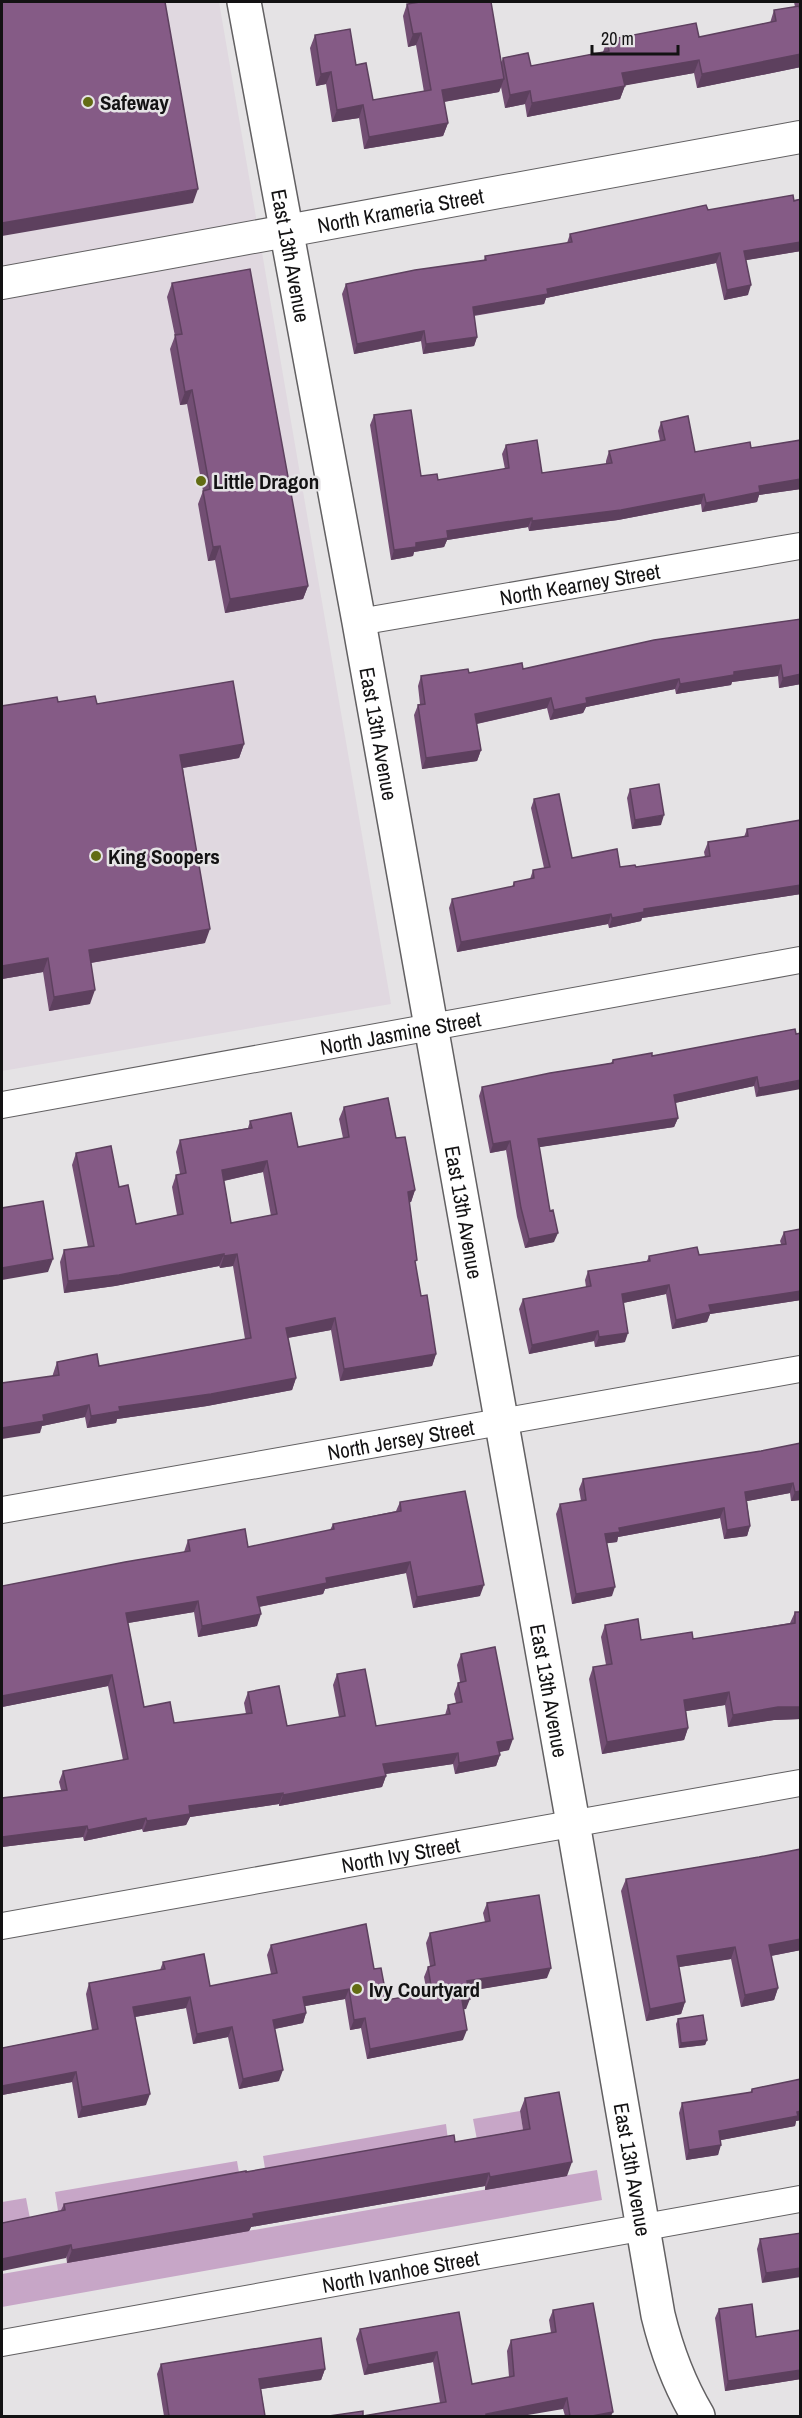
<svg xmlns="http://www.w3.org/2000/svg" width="802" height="2418" viewBox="0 0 802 2418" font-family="'Archivo Narrow',sans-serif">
	<rect width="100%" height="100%" fill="#e5e3e5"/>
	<path fill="#e0d8e0" d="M 2,2 L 219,2 L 391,1004 L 2,1071 Z"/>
	<path fill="#c7a6c7" d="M 520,2111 L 525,2142 L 479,2150 L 473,2119 Z
		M 446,2124 L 449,2148 L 267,2181 L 263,2156 Z
		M 237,2161 L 241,2184 L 59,2217 L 55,2192 Z
		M 597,2170 L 602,2200 L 2,2307 L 2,2274 Z
		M 26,2198 L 32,2229 L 2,2235 L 2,2202 Z"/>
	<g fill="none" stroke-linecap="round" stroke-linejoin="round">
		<g stroke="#626062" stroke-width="28">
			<g id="minor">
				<path id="s1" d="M 359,622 L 800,546"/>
				<path id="s2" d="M 2,1105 L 800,960"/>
				<path id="s3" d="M 2,1510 L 800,1369"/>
				<path id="s4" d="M 2,1926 L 800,1783"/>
				<path id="s5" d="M 2,2343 L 800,2199"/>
			</g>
		</g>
		<g stroke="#626062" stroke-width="34">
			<g id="tertiary">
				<path id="s6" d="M 2,283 L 800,137"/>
			</g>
		</g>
		<g stroke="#626062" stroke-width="36">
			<g id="secondary">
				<path id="s7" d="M 244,2 L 359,622 L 573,1823 L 658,2315 C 667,2352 679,2384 698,2416"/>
			</g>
		</g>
		<use href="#minor" stroke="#fff" stroke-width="26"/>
		<use href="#tertiary" stroke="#fff" stroke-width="32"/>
		<use href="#secondary" stroke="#fff" stroke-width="33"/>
	</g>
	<path fill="#724e73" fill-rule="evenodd" d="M 794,2 L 801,2 L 801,67 L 697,88 L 694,73 L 625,85 L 620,99 L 527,117 L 525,104 L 505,108 L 501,87 L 499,92 L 444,102 L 448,123 L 443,136 L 364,149 L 359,118 L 332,122 L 326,84 L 316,86 L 310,48 L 315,35 L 356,65 L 373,100 L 424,92 L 416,45 L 408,47 L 403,16 L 407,4 L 501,63 L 503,58 L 531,66 L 603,52 L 607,40 L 699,37 L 770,23 L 774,10 L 795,7 Z
		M 801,199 L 801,251 L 746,260 L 748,295 L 724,300 L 716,263 L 546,298 L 544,304 L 474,316 L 477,337 L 474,346 L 423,354 L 421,341 L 354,354 L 342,294 L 346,284 L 484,260 L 485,256 L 567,243 L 570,234 L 708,210 Z
		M 172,283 L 308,586 L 303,599 L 225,613 L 215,560 L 208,561 L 198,504 L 203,491 L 187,404 L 180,405 L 170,349 L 175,336 L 167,297 Z
		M 374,415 L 421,476 L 438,480 L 505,469 L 502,454 L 506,445 L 542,473 L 606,464 L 606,461 L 609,451 L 660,441 L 658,431 L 661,422 L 695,452 L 751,448 L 801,440 L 801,489 L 759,495 L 757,502 L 702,512 L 701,504 L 618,520 L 529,531 L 528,527 L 447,540 L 444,547 L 414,552 L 413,556 L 391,560 L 370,425 Z
		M 801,619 L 801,684 L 779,688 L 778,676 L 732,682 L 731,685 L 676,694 L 675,689 L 586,707 L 583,713 L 550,720 L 547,708 L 477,724 L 481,750 L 477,761 L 422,769 L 414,715 L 418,705 L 420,704 L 418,686 L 421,676 L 469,673 L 523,669 Z
		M 58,702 L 97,704 L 244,744 L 239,758 L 183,768 L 205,943 L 91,963 L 90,1004 L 49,1011 L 43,972 L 2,979 L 2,706 Z
		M 630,789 L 661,825 L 632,829 L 627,798 Z
		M 534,799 L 572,858 L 620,867 L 636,867 L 705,857 L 704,852 L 708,842 L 744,837 L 747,829 L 801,820 L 801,894 L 642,918 L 641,921 L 609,928 L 608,924 L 457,952 L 449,908 L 452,899 L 512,887 L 514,882 L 530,879 L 533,870 L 544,868 L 531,808 Z
		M 795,1029 L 756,1097 L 754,1086 L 675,1103 L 678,1118 L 674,1127 L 539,1147 L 554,1242 L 525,1248 L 517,1217 L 506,1150 L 490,1153 L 479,1096 L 482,1087 L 611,1063 L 613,1060 L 652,1056 Z
		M 344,1107 L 396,1138 L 415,1190 L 411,1202 L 409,1202 L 415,1265 L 421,1296 L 436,1354 L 432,1366 L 340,1381 L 331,1330 L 288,1338 L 296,1378 L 292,1390 L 207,1406 L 117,1419 L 116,1423 L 87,1428 L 85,1417 L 42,1426 L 40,1433 L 53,1374 L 57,1362 L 99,1366 L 245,1339 L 233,1266 L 220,1268 L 219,1266 L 115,1286 L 64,1293 L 60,1262 L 64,1250 L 88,1247 L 72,1165 L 76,1153 L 119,1187 L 136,1224 L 177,1215 L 172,1187 L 176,1175 L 180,1174 L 176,1152 L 180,1140 L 248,1128 L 250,1121 L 298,1147 L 343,1138 L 339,1119 ZM 263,1172 L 271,1216 L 231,1223 L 224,1181 Z
		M 801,1229 L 801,1300 L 710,1314 L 707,1322 L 672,1329 L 666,1294 L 623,1303 L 625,1342 L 595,1347 L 594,1341 L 529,1354 L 519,1309 L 523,1299 L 586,1287 L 585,1280 L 588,1271 L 647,1261 L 649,1256 L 699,1255 L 781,1244 L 780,1241 L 784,1232 Z
		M 801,1443 L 801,1500 L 791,1501 L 790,1493 L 747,1501 L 750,1526 L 747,1536 L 724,1539 L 720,1518 L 618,1537 L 617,1542 L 607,1543 L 612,1596 L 572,1604 L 556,1514 L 560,1504 L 581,1501 L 579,1489 L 583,1479 L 761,1451 Z
		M 400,1502 L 480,1596 L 413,1608 L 406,1573 L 325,1589 L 323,1594 L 259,1607 L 257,1626 L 198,1637 L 194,1612 L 128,1623 L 144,1707 L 174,1723 L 246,1714 L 244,1703 L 248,1692 L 287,1726 L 339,1717 L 333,1685 L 337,1674 L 376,1726 L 445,1715 L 448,1705 L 456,1703 L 454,1694 L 458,1683 L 460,1682 L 457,1665 L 461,1654 L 509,1750 L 500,1752 L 500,1755 L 496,1766 L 455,1774 L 453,1764 L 385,1774 L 386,1776 L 382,1787 L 279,1806 L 279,1804 L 190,1817 L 186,1825 L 143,1832 L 142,1829 L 84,1841 L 83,1837 L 2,1847 L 2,1798 L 61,1790 L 59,1782 L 63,1771 L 123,1760 L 108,1686 L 2,1707 L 184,1552 L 188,1540 L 248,1547 L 330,1530 L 333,1524 L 396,1511 Z
		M 795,1612 L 801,1612 L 801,1719 L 774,1720 L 728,1727 L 725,1705 L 686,1711 L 688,1728 L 684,1740 L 602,1754 L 589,1679 L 593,1667 L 606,1665 L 601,1637 L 605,1625 L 641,1640 L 693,1639 L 790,1623 Z
		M 801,1849 L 801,1950 L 771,1956 L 778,1988 L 774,2000 L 741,2007 L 731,1959 L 679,1967 L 685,2002 L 681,2014 L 646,2021 L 621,1891 L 626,1879 L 759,1857 Z
		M 487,1903 L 547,1978 L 468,1991 L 466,2009 L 463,2009 L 463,2040 L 367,2059 L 361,2028 L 350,2030 L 345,1999 L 305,2006 L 306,2013 L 303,2023 L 275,2029 L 279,2081 L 239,2089 L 228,2037 L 193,2044 L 186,2008 L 135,2017 L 146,2105 L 78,2118 L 72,2082 L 2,2095 L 2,2048 L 92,2030 L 86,1994 L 89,1983 L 160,1970 L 163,1962 L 210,1986 L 271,1974 L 267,1955 L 271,1945 L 374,1969 L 387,2000 L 427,1993 L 424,1977 L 428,1967 L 430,1966 L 426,1943 L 430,1933 L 485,1922 L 483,1913 Z
		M 678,2019 L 707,2040 L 705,2045 L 679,2048 L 676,2024 Z
		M 801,2079 L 801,2120 L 796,2121 L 795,2126 L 721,2140 L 718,2155 L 686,2160 L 679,2113 L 682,2103 L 750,2093 L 752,2089 Z
		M 525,2098 L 567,2176 L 485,2190 L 485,2186 L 251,2227 L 249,2231 L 67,2263 L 61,2210 L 64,2204 L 246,2172 L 455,2142 L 523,2130 L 520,2111 Z
		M 801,2233 L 762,2283 L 757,2249 L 760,2239 Z
		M 719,2309 L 756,2337 L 801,2330 L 801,2379 L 725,2391 L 715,2318 Z
		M 553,2310 L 611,2416 L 565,2416 L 563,2409 L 363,2416 L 440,2403 L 433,2362 L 364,2375 L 356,2339 L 360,2329 L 459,2312 L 472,2384 L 509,2377 L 507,2351 L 511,2340 L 551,2333 L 549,2320 Z
		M 161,2364 L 325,2369 L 321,2380 L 261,2389 L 265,2416 L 164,2416 L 157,2374 Z"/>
	<path fill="#5d405e" d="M 421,33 L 416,45 L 408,47 L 413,34 Z
		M 801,54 L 801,67 L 697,88 L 702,74 Z
		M 699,60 L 694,73 L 617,87 L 622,73 Z
		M 331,72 L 326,84 L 316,86 L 321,74 Z
		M 504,79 L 499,92 L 437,103 L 442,90 Z
		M 625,86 L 620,99 L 527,117 L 532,103 Z
		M 530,91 L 525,104 L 505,108 L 510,95 Z
		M 363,105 L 359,118 L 332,122 L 337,110 Z
		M 448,123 L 443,136 L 364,149 L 369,137 Z
		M 198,189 L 193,203 L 2,236 L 2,223 Z
		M 801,242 L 801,251 L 741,261 L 744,251 Z
		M 720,253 L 716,263 L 546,298 L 544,304 L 469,316 L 473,307 L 547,289 Z
		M 751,285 L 748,295 L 724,300 L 727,290 Z
		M 424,331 L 421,341 L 354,354 L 357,344 Z
		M 477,337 L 474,346 L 423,354 L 426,344 Z
		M 192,390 L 187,404 L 180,405 L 185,392 Z
		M 801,479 L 801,489 L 759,495 L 757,502 L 702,512 L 706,503 L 759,486 Z
		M 704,494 L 701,504 L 618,520 L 529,531 L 532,521 Z
		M 532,518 L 528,527 L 447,540 L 444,547 L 414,552 L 413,556 L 391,560 L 394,550 L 447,531 Z
		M 220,546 L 215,560 L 208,561 L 213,547 Z
		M 308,586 L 303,599 L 225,613 L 230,599 Z
		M 781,665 L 778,676 L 732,682 L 731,685 L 676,694 L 680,684 L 734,672 Z
		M 801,674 L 801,684 L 779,688 L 783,678 Z
		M 679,679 L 675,689 L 586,707 L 583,713 L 550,720 L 554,710 L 586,698 Z
		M 551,698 L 547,708 L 471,725 L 475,714 Z
		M 244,744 L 239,758 L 176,769 L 180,755 Z
		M 481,750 L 477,761 L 422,769 L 426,758 Z
		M 664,815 L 661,825 L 632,829 L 635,820 Z
		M 801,885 L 801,894 L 642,918 L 641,921 L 609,928 L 612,918 L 644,909 Z
		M 611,914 L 608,924 L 457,952 L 461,942 Z
		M 210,929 L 205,943 L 84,964 L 89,950 Z
		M 48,958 L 43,972 L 2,979 L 2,966 Z
		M 95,990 L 90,1004 L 49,1011 L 54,997 Z
		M 757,1077 L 754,1086 L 670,1104 L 674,1095 Z
		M 801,1080 L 801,1089 L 756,1097 L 759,1088 Z
		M 678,1118 L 674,1127 L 534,1148 L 538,1139 Z
		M 510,1141 L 506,1150 L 490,1153 L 493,1144 Z
		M 267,1161 L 263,1172 L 218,1182 L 222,1170 Z
		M 415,1190 L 411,1202 L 403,1204 L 408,1192 Z
		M 558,1233 L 554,1242 L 525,1248 L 529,1239 Z
		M 224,1254 L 219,1266 L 115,1286 L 64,1293 L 68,1281 Z
		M 237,1254 L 233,1266 L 220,1268 L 224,1256 Z
		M 53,1259 L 48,1272 L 2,1280 L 2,1268 Z
		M 669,1285 L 666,1294 L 618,1304 L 622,1294 Z
		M 801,1291 L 801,1300 L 710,1314 L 707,1322 L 672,1329 L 676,1320 L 709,1305 Z
		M 335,1318 L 331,1330 L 281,1339 L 286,1328 Z
		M 598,1331 L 594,1341 L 529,1354 L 532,1345 Z
		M 628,1333 L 625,1342 L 595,1347 L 599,1337 Z
		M 436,1354 L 432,1366 L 340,1381 L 344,1369 Z
		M 296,1378 L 292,1390 L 207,1406 L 117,1419 L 116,1423 L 87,1428 L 91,1416 L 119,1407 Z
		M 89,1405 L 85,1417 L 42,1426 L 40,1433 L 2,1439 L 2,1428 L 43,1415 Z
		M 793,1483 L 790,1493 L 742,1502 L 745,1492 Z
		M 801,1491 L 801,1500 L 791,1501 L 795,1492 Z
		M 724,1508 L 720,1518 L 618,1537 L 617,1542 L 602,1544 L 605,1534 L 619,1528 Z
		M 750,1526 L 747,1536 L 724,1539 L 727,1530 Z
		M 410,1562 L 406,1573 L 325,1589 L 323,1594 L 253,1608 L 257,1597 L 326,1578 Z
		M 484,1585 L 480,1596 L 413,1608 L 417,1597 Z
		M 615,1587 L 612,1596 L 572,1604 L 576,1594 Z
		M 198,1601 L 194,1612 L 122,1624 L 126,1613 Z
		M 261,1614 L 257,1626 L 198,1637 L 202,1626 Z
		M 112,1675 L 108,1686 L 2,1707 L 2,1696 Z
		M 729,1692 L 725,1705 L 680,1712 L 684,1700 Z
		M 778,1707 L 801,1707 L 801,1719 L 774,1720 L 728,1727 L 733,1715 Z
		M 688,1728 L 684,1740 L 602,1754 L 607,1742 Z
		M 513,1739 L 509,1750 L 493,1753 L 497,1742 Z
		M 458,1753 L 453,1764 L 379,1775 L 383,1764 Z
		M 500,1755 L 496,1766 L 455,1774 L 459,1763 Z
		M 386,1776 L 382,1787 L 279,1806 L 283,1795 Z
		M 283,1793 L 279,1804 L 190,1817 L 186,1825 L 143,1832 L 147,1821 L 189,1806 Z
		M 146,1818 L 142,1829 L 84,1841 L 88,1830 Z
		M 87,1826 L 83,1837 L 2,1847 L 2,1837 Z
		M 801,1939 L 801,1950 L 765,1957 L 769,1945 Z
		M 735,1947 L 731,1959 L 673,1968 L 677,1956 Z
		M 551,1968 L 547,1978 L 463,1992 L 467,1981 Z
		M 778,1988 L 774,2000 L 741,2007 L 745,1995 Z
		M 349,1989 L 345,1999 L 300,2007 L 303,1997 Z
		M 190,1997 L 186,2008 L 129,2018 L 133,2007 Z
		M 470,1999 L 466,2009 L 458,2010 L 462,2000 Z
		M 685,2002 L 681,2014 L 646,2021 L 650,2009 Z
		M 306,2013 L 303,2023 L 269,2030 L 273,2020 Z
		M 365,2018 L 361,2028 L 350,2030 L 354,2020 Z
		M 232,2027 L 228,2037 L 193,2044 L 197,2034 Z
		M 467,2030 L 463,2040 L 367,2059 L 370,2049 Z
		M 707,2040 L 705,2045 L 679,2048 L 681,2043 Z
		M 283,2070 L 279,2081 L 239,2089 L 243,2079 Z
		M 76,2072 L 72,2082 L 2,2095 L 2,2086 Z
		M 150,2094 L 146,2105 L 78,2118 L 82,2107 Z
		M 801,2111 L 801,2120 L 796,2121 L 795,2126 L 716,2141 L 719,2131 Z
		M 721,2145 L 718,2155 L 686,2160 L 689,2150 Z
		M 572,2162 L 567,2176 L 485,2190 L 490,2177 Z
		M 489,2173 L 485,2186 L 251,2227 L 249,2231 L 67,2263 L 72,2250 L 253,2214 Z
		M 71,2245 L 66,2258 L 2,2271 L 2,2259 Z
		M 801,2268 L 801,2277 L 762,2283 L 766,2273 Z
		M 437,2352 L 433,2362 L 364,2375 L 368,2365 Z
		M 325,2369 L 321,2380 L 255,2390 L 259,2379 Z
		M 801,2370 L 801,2379 L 725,2391 L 728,2381 Z
		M 567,2398 L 563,2409 L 522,2416 L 484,2416 L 486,2414 Z
		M 613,2412 L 611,2416 L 592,2416 Z"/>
	<path fill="#855b86" stroke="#5d405e" stroke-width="1.5" fill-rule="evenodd" d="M 2,2 L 165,2 L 198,189 L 2,223 Z
		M 420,2 L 491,2 L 504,79 L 442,90 L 448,123 L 369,137 L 363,105 L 337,110 L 331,72 L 321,74 L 315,35 L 350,29 L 356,65 L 366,63 L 373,100 L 431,90 L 421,33 L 413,34 L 407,4 Z
		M 799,6 L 801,15 L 801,54 L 702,74 L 699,60 L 622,73 L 625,86 L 532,103 L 530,91 L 510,95 L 503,58 L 528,53 L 531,66 L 609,51 L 607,40 L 696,23 L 699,37 L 776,21 L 774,10 Z
		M 793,195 L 794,201 L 801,199 L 801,242 L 744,251 L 751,285 L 727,290 L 720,253 L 547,289 L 548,294 L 473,307 L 477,337 L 426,344 L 424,331 L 357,344 L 346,284 L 415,270 L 486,260 L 485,256 L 572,242 L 570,234 L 706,205 L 708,210 Z
		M 250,269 L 308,586 L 230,599 L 220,546 L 213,547 L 203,491 L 210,489 L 192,390 L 185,392 L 175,335 L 182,334 L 172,283 Z
		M 411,410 L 421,476 L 437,474 L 438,480 L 509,468 L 506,445 L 537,440 L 542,473 L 612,463 L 609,451 L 665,440 L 661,422 L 688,416 L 695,452 L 750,442 L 751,448 L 801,440 L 801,479 L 759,486 L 760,492 L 706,503 L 704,494 L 621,510 L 532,521 L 532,518 L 447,531 L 448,538 L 416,543 L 416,547 L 394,550 L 374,415 Z
		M 801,619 L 801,674 L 783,678 L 781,665 L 734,672 L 734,675 L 680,684 L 679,679 L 586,698 L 587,703 L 554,710 L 551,698 L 475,714 L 481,750 L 426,758 L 418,705 L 425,704 L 421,676 L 468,669 L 469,673 L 522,663 L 523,669 L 654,640 Z
		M 233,681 L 244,744 L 180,755 L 210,929 L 89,950 L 95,990 L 54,997 L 48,958 L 2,966 L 2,706 L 57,697 L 58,702 L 95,696 L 97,704 Z
		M 659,784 L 664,815 L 635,820 L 630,789 Z
		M 559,794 L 572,858 L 617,849 L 620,867 L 635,865 L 636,867 L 710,856 L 708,842 L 748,836 L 747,829 L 801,820 L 801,885 L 644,909 L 644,912 L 612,918 L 611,914 L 461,942 L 452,899 L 514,886 L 514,882 L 534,878 L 533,870 L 550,867 L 534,799 Z
		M 795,1029 L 796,1034 L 801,1033 L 801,1080 L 759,1088 L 757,1077 L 674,1095 L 678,1118 L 538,1139 L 550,1211 L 553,1210 L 558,1233 L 529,1239 L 521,1208 L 510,1141 L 493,1144 L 482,1087 L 550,1073 L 613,1063 L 613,1060 L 652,1053 L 652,1056 Z
		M 388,1098 L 396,1138 L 405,1137 L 415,1190 L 408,1192 L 417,1260 L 415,1261 L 421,1296 L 427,1295 L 436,1354 L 344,1369 L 335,1318 L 286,1328 L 296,1378 L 211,1394 L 119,1407 L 120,1411 L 91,1416 L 89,1405 L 43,1415 L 44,1421 L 2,1428 L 2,1383 L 59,1375 L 57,1362 L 97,1354 L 99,1366 L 251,1338 L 237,1254 L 224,1256 L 224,1254 L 119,1275 L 68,1281 L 64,1250 L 94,1246 L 76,1153 L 111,1146 L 119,1187 L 128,1185 L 136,1224 L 183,1214 L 176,1175 L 186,1173 L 180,1140 L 252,1128 L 250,1121 L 291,1113 L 298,1147 L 349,1137 L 344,1107 ZM 267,1161 L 277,1214 L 231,1223 L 222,1170 Z
		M 43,1201 L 53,1259 L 2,1268 L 2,1208 Z
		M 801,1229 L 801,1291 L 709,1305 L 711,1312 L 676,1320 L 669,1285 L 622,1294 L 628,1333 L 599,1337 L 598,1331 L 532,1345 L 523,1299 L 591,1286 L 588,1271 L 650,1261 L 649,1256 L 697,1247 L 699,1255 L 786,1244 L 784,1232 Z
		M 801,1443 L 801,1491 L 795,1492 L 793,1483 L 745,1492 L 750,1526 L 727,1530 L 724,1508 L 619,1528 L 620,1532 L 605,1534 L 615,1587 L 576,1594 L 560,1504 L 586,1500 L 583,1479 L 761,1451 Z
		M 465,1491 L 484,1585 L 417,1597 L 410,1562 L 326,1578 L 327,1583 L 257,1597 L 261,1614 L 202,1626 L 198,1601 L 126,1613 L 144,1707 L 170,1702 L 174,1723 L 252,1713 L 248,1692 L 279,1686 L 287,1726 L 345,1716 L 337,1674 L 365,1669 L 376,1726 L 450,1714 L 448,1705 L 462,1702 L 458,1683 L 466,1681 L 461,1654 L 495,1647 L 513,1739 L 497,1742 L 500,1755 L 459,1763 L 458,1753 L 383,1764 L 386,1776 L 283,1795 L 283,1793 L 189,1806 L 190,1814 L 147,1821 L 146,1818 L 88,1830 L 87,1826 L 2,1837 L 2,1798 L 67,1790 L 63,1771 L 128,1759 L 112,1675 L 2,1696 L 2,1586 L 125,1562 L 190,1551 L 188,1540 L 245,1529 L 248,1547 L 334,1529 L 333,1524 L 401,1511 L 400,1502 Z
		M 795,1612 L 801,1612 L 801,1707 L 778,1707 L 733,1715 L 729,1692 L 684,1700 L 688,1728 L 607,1742 L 593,1667 L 612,1664 L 605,1625 L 638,1619 L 641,1640 L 692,1632 L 693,1639 L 795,1623 Z
		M 801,1849 L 801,1939 L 769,1945 L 778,1988 L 745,1995 L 735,1947 L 677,1956 L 685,2002 L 650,2009 L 626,1879 L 759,1857 Z
		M 539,1895 L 551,1968 L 467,1981 L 470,1999 L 462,2000 L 467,2030 L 370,2049 L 365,2018 L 354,2020 L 349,1989 L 303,1997 L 306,2013 L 273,2020 L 283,2070 L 243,2079 L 232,2027 L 197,2034 L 190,1997 L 133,2007 L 150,2094 L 82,2107 L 76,2072 L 2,2086 L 2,2048 L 98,2029 L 89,1983 L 165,1969 L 163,1962 L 204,1954 L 210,1986 L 256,1977 L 277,1973 L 271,1945 L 366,1924 L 374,1969 L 381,1968 L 387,2000 L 432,1992 L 428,1967 L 435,1965 L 430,1933 L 490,1921 L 487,1903 Z
		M 703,2015 L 707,2040 L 681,2043 L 678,2019 Z
		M 801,2079 L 801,2111 L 797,2112 L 798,2116 L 719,2131 L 721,2145 L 689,2150 L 682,2103 L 752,2092 L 752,2089 Z
		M 559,2092 L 572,2162 L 490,2177 L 489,2173 L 253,2214 L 254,2218 L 72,2250 L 71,2245 L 2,2259 L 2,2223 L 65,2210 L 64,2204 L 246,2171 L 246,2172 L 454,2135 L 455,2142 L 530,2129 L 525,2098 Z
		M 801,2233 L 801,2268 L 766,2273 L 760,2239 Z
		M 593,2303 L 613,2412 L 592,2416 L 570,2416 L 567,2398 L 486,2414 L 486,2416 L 329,2416 L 363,2411 L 363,2416 L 446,2402 L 437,2352 L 368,2365 L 360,2329 L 459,2312 L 472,2384 L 514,2376 L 511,2340 L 556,2332 L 553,2310 Z
		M 752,2304 L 756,2337 L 801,2330 L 801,2370 L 728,2381 L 719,2309 Z
		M 321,2338 L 325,2369 L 259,2379 L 265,2416 L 169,2416 L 161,2364 Z"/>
	<g fill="#626c13" stroke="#e5e3e5" stroke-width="2">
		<circle cx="88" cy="102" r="6"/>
		<circle cx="201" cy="481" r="6"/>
		<circle cx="96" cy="856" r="6"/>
		<circle cx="357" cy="1989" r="6"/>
	</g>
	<g text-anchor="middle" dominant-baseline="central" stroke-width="5" stroke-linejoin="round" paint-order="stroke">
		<g font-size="21" font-weight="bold" fill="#131213" stroke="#e5e3e5" text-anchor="start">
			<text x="100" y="102">Safeway</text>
			<text x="213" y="481">Little Dragon</text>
			<text x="108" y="856">King Soopers</text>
			<text x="369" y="1989">Ivy Courtyard</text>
		</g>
		<g font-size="21" fill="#131213" stroke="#e5e3e5">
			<text stroke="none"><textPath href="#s6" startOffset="405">North Krameria Street</textPath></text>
			<text stroke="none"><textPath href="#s7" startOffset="258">East 13th Avenue</textPath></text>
			<text stroke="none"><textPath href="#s1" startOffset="224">North Kearney Street</textPath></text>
			<text stroke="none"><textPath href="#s7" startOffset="744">East 13th Avenue</textPath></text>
			<text stroke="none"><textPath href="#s2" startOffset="405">North Jasmine Street</textPath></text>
			<text stroke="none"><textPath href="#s7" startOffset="1230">East 13th Avenue</textPath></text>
			<text stroke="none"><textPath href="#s3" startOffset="405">North Jersey Street</textPath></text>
			<text stroke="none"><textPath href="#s7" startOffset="1716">East 13th Avenue</textPath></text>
			<text stroke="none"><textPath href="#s4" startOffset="405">North Ivy Street</textPath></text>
			<text stroke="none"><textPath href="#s7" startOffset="2202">East 13th Avenue</textPath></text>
			<text stroke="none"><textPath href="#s5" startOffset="405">North Ivanhoe Street</textPath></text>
		</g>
	</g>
	<rect width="802" height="2418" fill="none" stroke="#131213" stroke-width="6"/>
	<path d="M592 45v9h86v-9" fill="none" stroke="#131213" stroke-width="3"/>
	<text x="601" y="45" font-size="18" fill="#131213" stroke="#e5e3e5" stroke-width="4.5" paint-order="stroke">20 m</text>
</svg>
